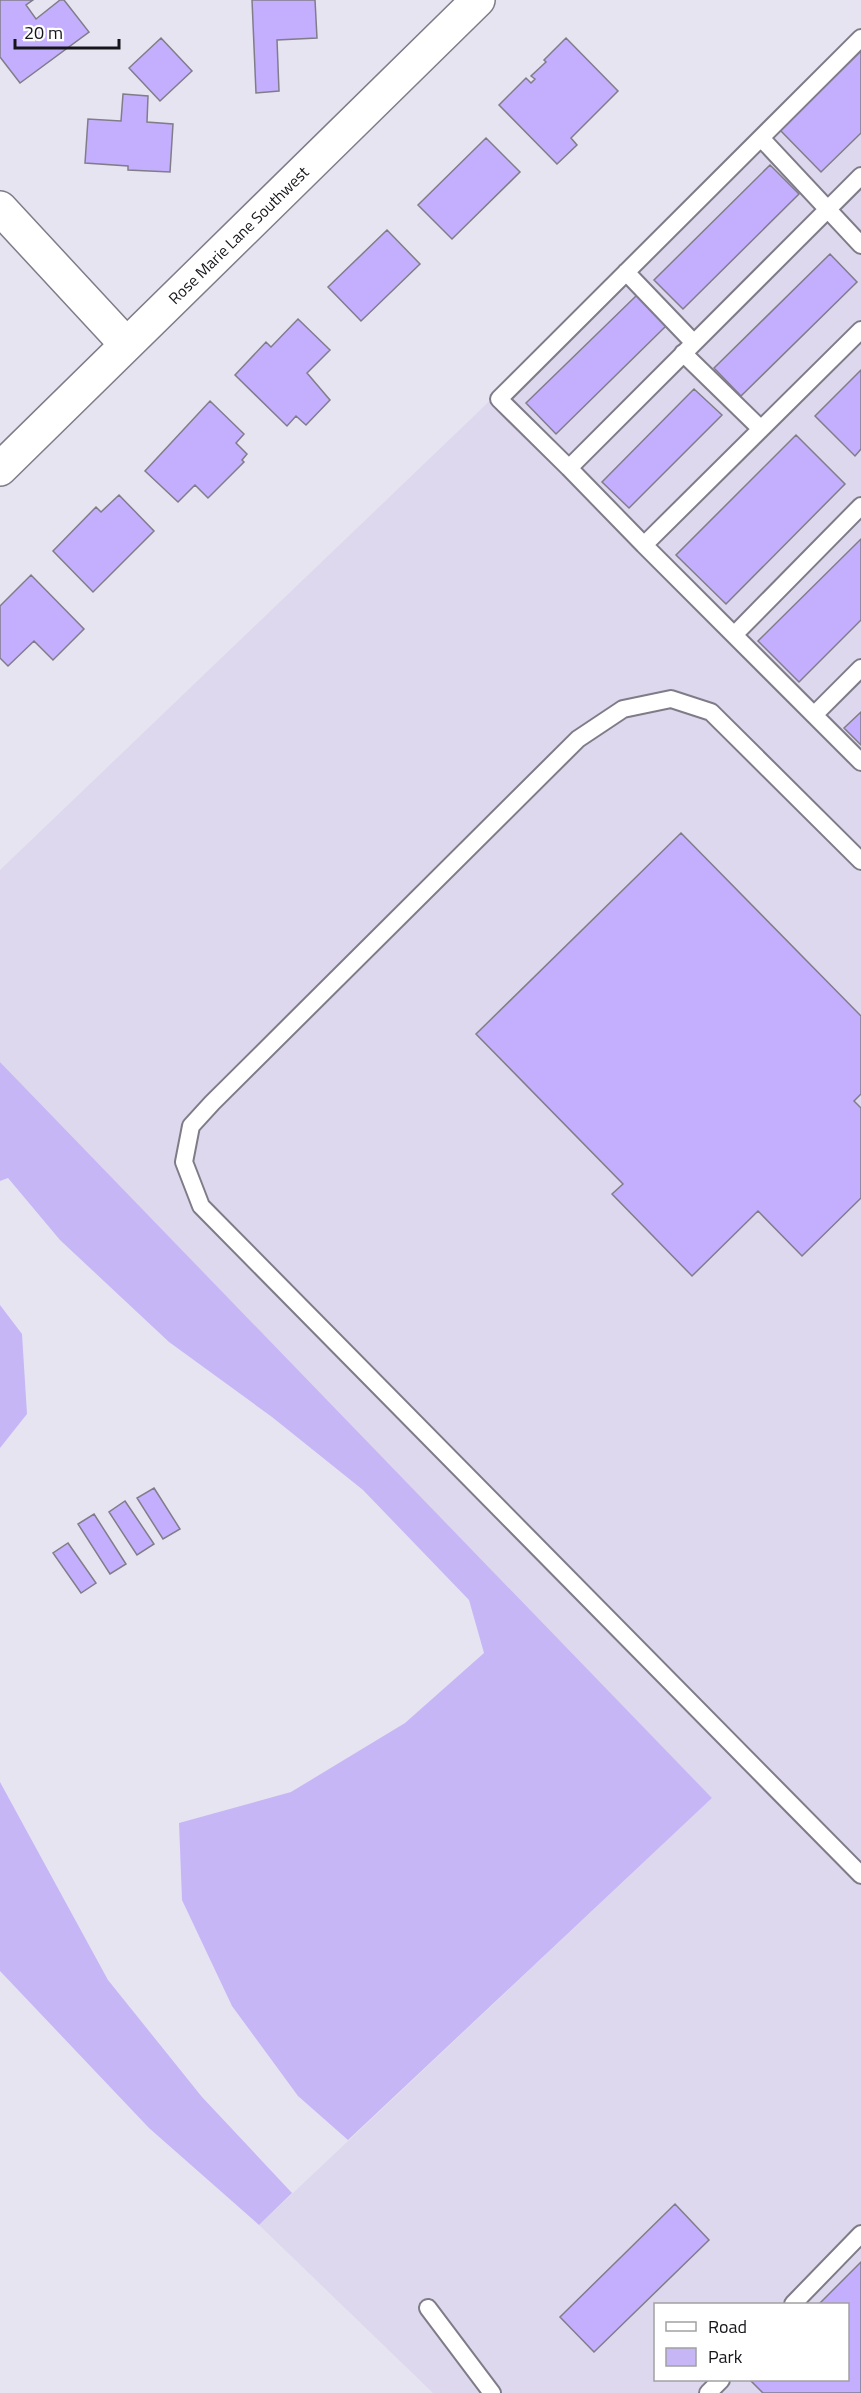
<svg xmlns="http://www.w3.org/2000/svg" width="861" height="2393" viewBox="0 0 861 2393" font-family="'Titillium Web',sans-serif">
	<rect width="100%" height="100%" fill="#e7e4f2"/>
	<path fill="#ddd8ed" fill-rule="evenodd" d="M 861,35 L 861,2393 L 433,2393 L 259,2225 L 712,1798 L 0,1062 L 0,870 L 474,416 ZM 656,2304 L 848,2304 L 848,2380 L 656,2380 Z"/>
	<path fill="#c7b6f6" d="M 0,1062 L 712,1798 L 348,2140 L 298,2096 L 232,2006 L 182,1900 L 179,1823 L 291,1792 L 405,1723 L 484,1653 L 469,1600 L 363,1490 L 272,1417 L 169,1342 L 60,1240 L 8,1178 L 0,1181 Z
		M 0,1305 L 22,1334 L 27,1414 L 0,1448 Z
		M 0,1782 L 108,1980 L 202,2097 L 292,2193 L 259,2225 L 149,2128 L 0,1971 Z"/>
	<path fill="#c4aefe" stroke="#807d89" stroke-width="1.5" d="M 0,0 L 33,0 L 26,5 L 36,19 L 60,0 L 64,0 L 89,32 L 20,83 L 0,57 Z
		M 252,0 L 315,0 L 317,38 L 277,40 L 279,91 L 256,93 Z
		M 161,38 L 192,71 L 160,101 L 129,68 Z
		M 566,38 L 618,91 L 571,138 L 577,145 L 557,164 L 499,105 L 526,78 L 531,83 L 535,79 L 531,76 L 546,62 L 544,60 Z
		M 861,51 L 861,133 L 821,172 L 780,130 Z
		M 123,94 L 148,96 L 147,122 L 173,124 L 170,172 L 128,170 L 128,166 L 85,163 L 88,119 L 121,121 Z
		M 486,138 L 520,172 L 452,239 L 418,205 Z
		M 770,165 L 799,194 L 683,309 L 654,280 Z
		M 387,230 L 420,264 L 361,321 L 328,287 Z
		M 830,254 L 857,282 L 741,396 L 714,368 Z
		M 637,295 L 667,325 L 556,434 L 526,403 Z
		M 298,319 L 330,350 L 307,373 L 330,400 L 306,425 L 296,416 L 287,426 L 235,375 L 266,342 L 271,347 Z
		M 861,370 L 861,449 L 855,456 L 815,416 Z
		M 694,389 L 722,415 L 629,508 L 602,482 Z
		M 210,401 L 244,434 L 236,443 L 247,454 L 242,460 L 244,462 L 208,498 L 195,485 L 178,502 L 145,471 Z
		M 796,435 L 845,484 L 726,604 L 676,555 Z
		M 119,495 L 154,531 L 93,592 L 53,551 L 96,507 L 101,512 Z
		M 861,539 L 861,620 L 799,682 L 758,641 Z
		M 31,575 L 84,629 L 53,660 L 34,641 L 8,666 L 0,658 L 0,606 Z
		M 861,712 L 861,745 L 844,728 Z
		M 681,833 L 861,1016 L 861,1094 L 854,1101 L 861,1108 L 861,1198 L 802,1256 L 758,1211 L 692,1276 L 612,1194 L 623,1184 L 476,1034 Z
		M 154,1488 L 180,1529 L 163,1539 L 137,1498 Z
		M 125,1501 L 154,1544 L 137,1555 L 109,1512 Z
		M 94,1514 L 126,1564 L 110,1574 L 78,1524 Z
		M 68,1543 L 96,1583 L 81,1593 L 53,1553 Z
		M 675,2204 L 709,2240 L 594,2352 L 560,2317 Z
		M 861,2262 L 861,2393 L 763,2393 L 750,2380 L 848,2380 L 848,2304 L 819,2304 Z"/>
	<g fill="none" stroke-linecap="round" stroke-linejoin="round">
		<g stroke="#7f7c88" stroke-width="20">
			<path id="lane" d="M 761,138 L 861,245
				M 861,176 L 569,468 L 644,545 L 861,330
				M 626,272 L 694,343
				M 683,353 L 761,429
				M 569,468 L 499,399 L 861,38
				M 644,545 L 861,762
				M 734,635 L 861,506
				M 814,715 L 861,668
				M 861,861 L 711,712 L 671,699 L 623,709 L 578,739 L 212,1103 L 191,1126 L 184,1162 L 201,1206 L 861,1875
				M 793,2304 L 861,2234
				M 428,2308 L 492,2393
				M 708,2393 L 721,2380"/>
		</g>
		<g stroke="#7f7c88" stroke-width="36">
			<g id="street">
				<path d="M 0,208 L 126,344"/>
				<path id="s1" d="M 0,469 L 478,0"/>
			</g>
		</g>
		<use href="#lane" stroke="#fff" stroke-width="16"/>
		<use href="#street" stroke="#fff" stroke-width="33"/>
	</g>
	<g text-anchor="middle" dominant-baseline="central" stroke-width="5" stroke-linejoin="round" paint-order="stroke">
		<g font-size="16" fill="#16151a" stroke="#fff">
			<text stroke="none"><textPath href="#s1" startOffset="334">Rose Marie Lane Southwest</textPath></text>
		</g>
	</g>
	<rect x="654" y="2303" width="195" height="78" fill="#ffffff" stroke="#a2a1a3" stroke-width="1.5"/>
	<rect x="666" y="2322" width="30" height="9" fill="#ffffff" stroke="#a2a1a3" stroke-width="1.5"/>
	<text x="708" y="2333" font-size="18" fill="#16151a">Road</text>
	<rect x="666" y="2348" width="30" height="18" fill="#c7b6f6" stroke="#a2a1a3" stroke-width="1.5"/>
	<text x="708" y="2363" font-size="18" fill="#16151a">Park</text>
	<path d="M15 39v9h104v-9" fill="none" stroke="#16151a" stroke-width="3"/>
	<text x="24" y="39" font-size="18" fill="#16151a" stroke="#ffffff" stroke-width="4.5" paint-order="stroke">20 m</text>
</svg>
